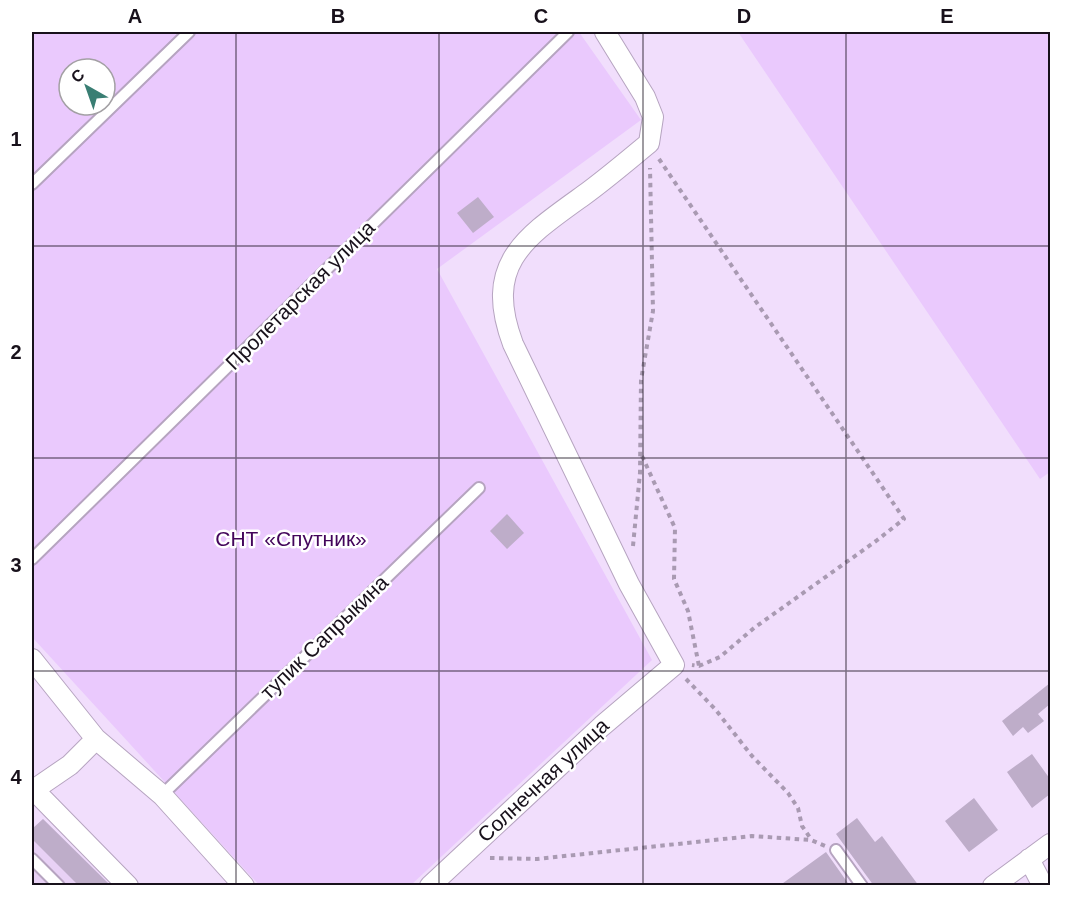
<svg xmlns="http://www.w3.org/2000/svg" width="1082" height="917" viewBox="0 0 1082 917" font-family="Arial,sans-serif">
	<rect width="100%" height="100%" fill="#f1defc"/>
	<path fill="#e8d1f5" d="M 43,819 L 111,885 L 32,885 L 32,829 Z"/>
	<path fill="#eac9fd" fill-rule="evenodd" d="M 32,32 L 579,32 L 641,120 L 437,269 L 652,660 L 411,885 L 260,886 L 32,637 ZM 69,69 L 105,69 L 105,105 L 69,105 Z
		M 738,32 L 1050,32 L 1050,472 L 1040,479 Z"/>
	<path fill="#beadc9" d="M 478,197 L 494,217 L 473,233 L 457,213 Z
		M 507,514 L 524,533 L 507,549 L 490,531 Z
		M 1050,683 L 1050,704 L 1038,714 L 1044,721 L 1028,733 L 1023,727 L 1013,736 L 1002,721 Z
		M 1032,754 L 1050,779 L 1050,794 L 1032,808 L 1007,772 Z
		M 974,798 L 998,830 L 969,852 L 945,821 Z
		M 857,818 L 875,842 L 882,836 L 919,886 L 874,886 L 836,834 Z
		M 43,819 L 111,886 L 79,886 L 32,839 L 32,829 Z
		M 826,852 L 850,886 L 779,886 Z"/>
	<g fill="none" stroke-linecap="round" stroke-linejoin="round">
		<g stroke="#b6a4c0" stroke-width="14">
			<path id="lane" d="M 32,184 L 189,32
				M 32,559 L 568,32
				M 162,795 L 479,488
				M 836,850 L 862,886
				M 32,859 L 59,886"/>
		</g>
		<g stroke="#b6a4c0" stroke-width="22">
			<path id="street" d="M 32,659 L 96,739 L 162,795 L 244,886
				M 32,788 L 128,886
				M 32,791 L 70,765 L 96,739
				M 1029,859 L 1043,886
				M 430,886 L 602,726 L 674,665 L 629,584 L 513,344 C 483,264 524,238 584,195 C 606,179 627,161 649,143 L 653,117 L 645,97 L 605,32
				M 993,886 L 1050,844"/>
		</g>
		<path stroke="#a99ab2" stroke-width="4" stroke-dasharray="4.5 4.5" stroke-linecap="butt" d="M 659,159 L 904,519 L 876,541 L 754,628 L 720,657 L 699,666 L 692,665
			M 642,456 L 675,528 L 674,579 L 688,611 L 699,666
			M 633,546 L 640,473 L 641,380 L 653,311 L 650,168
			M 686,679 L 715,709 L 752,756 L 788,793 L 798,808 L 802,826 L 811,839
			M 490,858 L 537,859 L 752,836 L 811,840 L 825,846"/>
		<use href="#lane" stroke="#fff" stroke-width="10"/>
		<use href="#street" stroke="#fff" stroke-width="20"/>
	</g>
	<path fill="none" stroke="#18111b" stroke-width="1.5" stroke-opacity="0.55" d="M 236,32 L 236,886M 439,32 L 439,886M 643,32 L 643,886M 846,32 L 846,886M 32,246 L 1050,246M 32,458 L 1050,458M 32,671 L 1050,671"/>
	<g text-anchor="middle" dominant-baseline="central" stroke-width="5" stroke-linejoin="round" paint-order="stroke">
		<g font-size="21" fill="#18111b" stroke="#fff">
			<text transform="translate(300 295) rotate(-45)">Пролетарская улица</text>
			<text transform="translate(324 637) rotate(-44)">тупик Сапрыкина</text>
			<text transform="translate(543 780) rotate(-43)">Солнечная улица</text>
		</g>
		<g font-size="21" fill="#43055b" stroke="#fff">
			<text x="291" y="538">СНТ «Спутник»</text>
		</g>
	</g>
	<rect width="1082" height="917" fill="none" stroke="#ffffff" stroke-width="66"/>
	<g transform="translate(87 87) rotate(320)"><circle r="28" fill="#ffffff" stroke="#a3a0a4" stroke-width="1.5"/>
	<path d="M0-4.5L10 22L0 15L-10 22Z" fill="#397e73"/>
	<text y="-9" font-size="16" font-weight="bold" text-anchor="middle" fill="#18111b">С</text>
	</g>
	<rect x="33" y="33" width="1016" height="851" fill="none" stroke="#18111b" stroke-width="2"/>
	<g font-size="20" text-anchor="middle" font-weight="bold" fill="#18111b">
		<text x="135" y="23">A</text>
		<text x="338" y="23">B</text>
		<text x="541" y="23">C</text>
		<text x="744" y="23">D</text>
		<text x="947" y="23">E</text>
		<text x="16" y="146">1</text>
		<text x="16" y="359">2</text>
		<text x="16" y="572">3</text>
		<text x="16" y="784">4</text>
	</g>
</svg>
